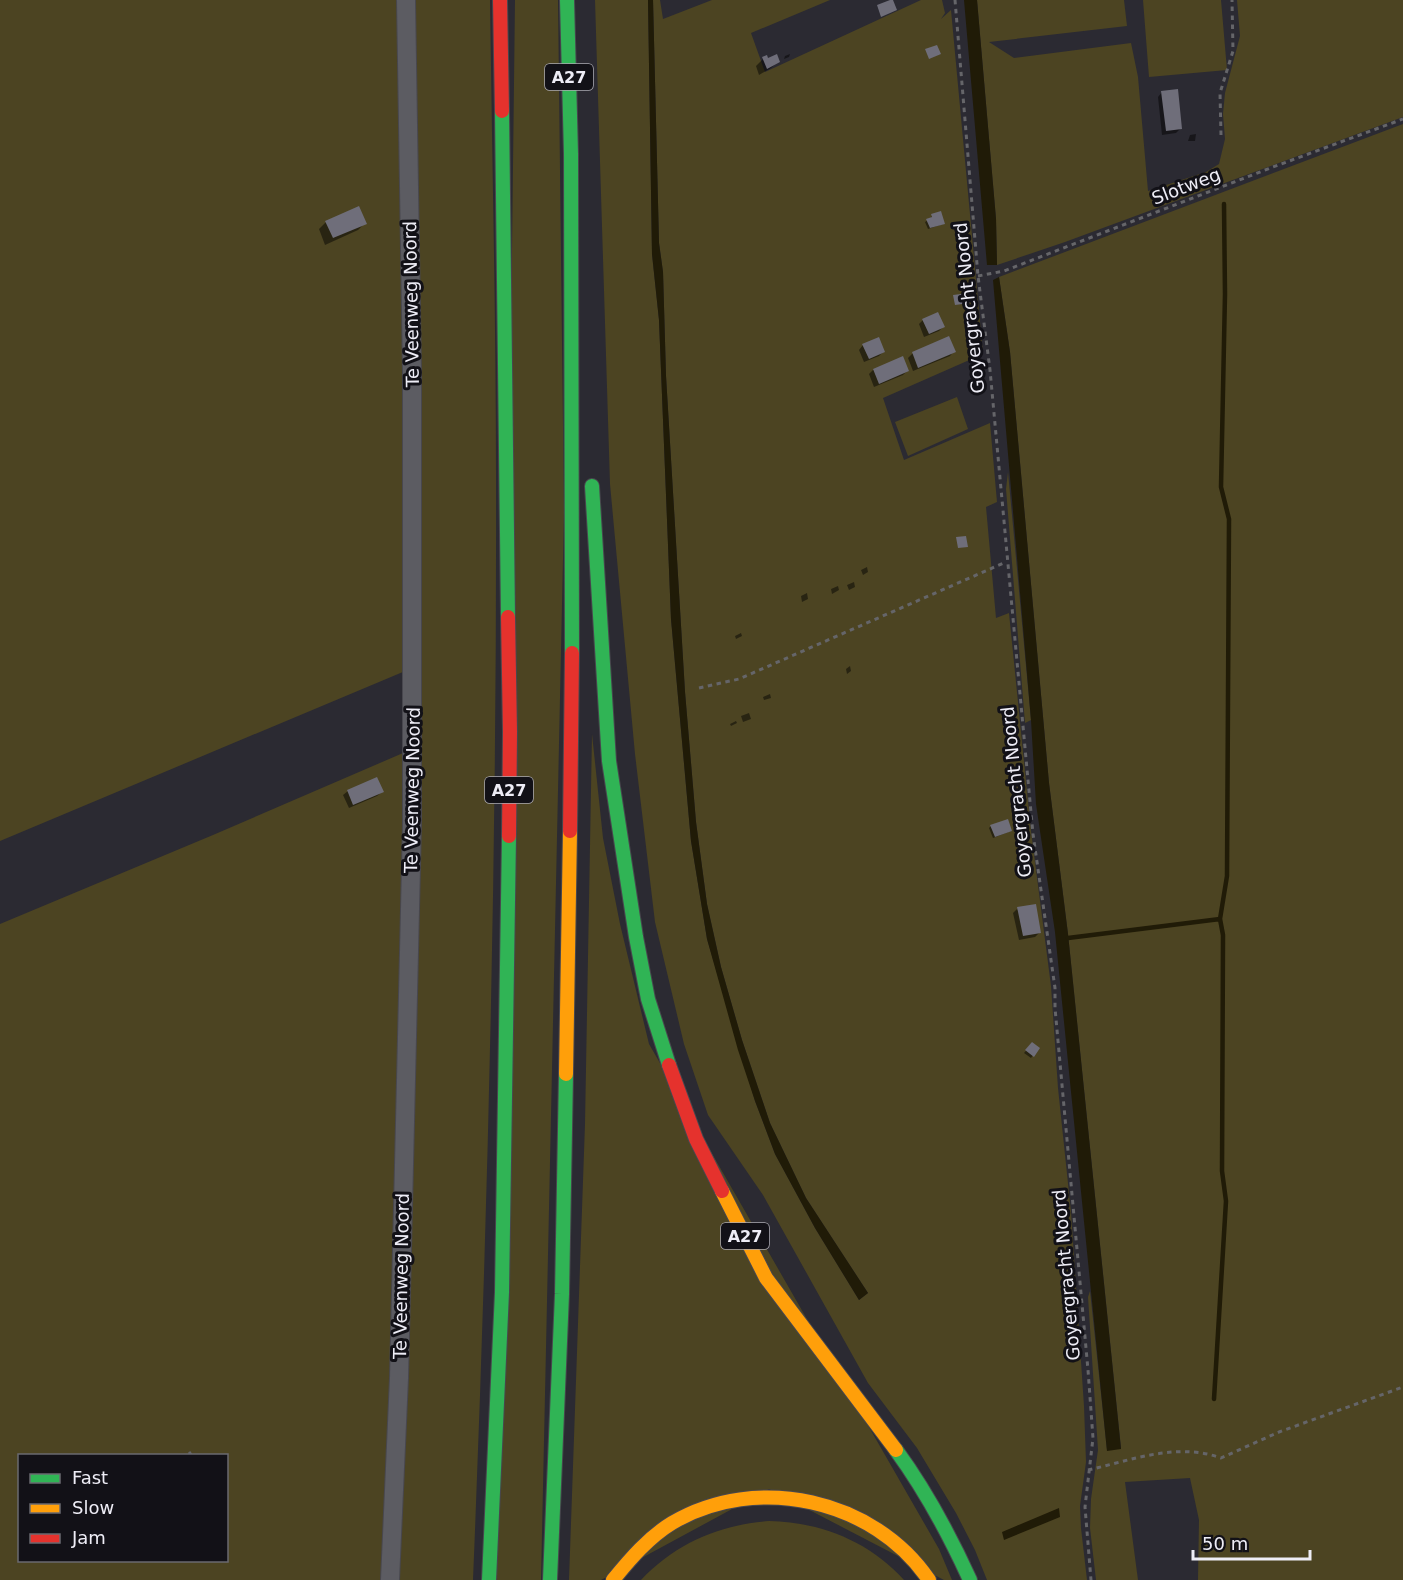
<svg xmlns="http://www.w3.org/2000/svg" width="1403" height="1580" viewBox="0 0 1403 1580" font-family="'DejaVu Sans',sans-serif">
	<rect width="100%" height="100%" fill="#2b2a32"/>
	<path fill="#4c4422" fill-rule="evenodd" d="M 0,0 L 401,0 L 410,669 L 0,841 Z
		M 410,0 L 490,0 C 492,159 496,318 496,476 C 497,844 488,1212 473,1580 L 394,1580 L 402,1360 Z
		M 515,0 L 558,0 L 564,512 L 541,1580 L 496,1580 Z
		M 595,0 L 648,0 L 652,254 L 659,320 L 671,619 L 691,841 L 707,939 L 755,1101 L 775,1154 L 815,1228 L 859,1300 L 868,1293 L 806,1198 L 770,1123 L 742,1040 L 721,967 L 707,904 L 696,822 L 685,692 L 666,376 L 663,272 L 659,243 L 653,0 L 660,0 L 663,19 L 712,0 L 830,0 L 751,33 L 765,72 L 921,0 L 942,0 L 945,13 L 941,19 L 951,10 L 983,354 L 883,398 L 904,460 L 990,423 L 997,502 L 986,507 L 996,618 L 1009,613 L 1031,831 L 1051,986 L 1058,1088 L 1071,1212 L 1084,1406 L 1086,1462 L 1080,1506 L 1081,1528 L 1087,1580 L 987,1580 L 975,1550 L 956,1513 L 917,1448 L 868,1383 L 763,1195 L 708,1115 L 684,1044 L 655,922 L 635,754 L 610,484 Z
		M 977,0 L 1124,0 L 1127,26 L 989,42 L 1014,58 L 1131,43 L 1138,77 L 1148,191 L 1206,172 L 1219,164 L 1225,139 L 1223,114 L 1225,93 L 1240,36 L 1237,0 L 1403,0 L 1403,117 L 1065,242 L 997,265 L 996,219 Z
		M 1143,0 L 1221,0 L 1227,70 L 1149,77 Z
		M 1403,124 L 1403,1580 L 1198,1580 L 1199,1520 L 1190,1478 L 1125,1482 L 1138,1580 L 1096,1580 L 1090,1528 L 1091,1499 L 1098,1450 L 1088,1297 L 1090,1291 L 1107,1450 L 1121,1448 L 1068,934 L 1049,783 L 1010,352 L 999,277 Z
		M 957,397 L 968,429 L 908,456 L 895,422 Z
		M 1008,472 L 1031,720 L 1025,723 L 1006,489 Z
		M 592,734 L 603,838 L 620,924 L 649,1044 L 939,1549 L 952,1580 L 944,1580 L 769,1489 L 601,1580 L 569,1580 L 585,1124 Z
		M 410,750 L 386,1580 L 0,1580 L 0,924 L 213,835 ZM 20,1456 L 226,1456 L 226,1560 L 20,1560 Z
		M 769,1521 C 820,1522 869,1541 904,1580 L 641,1580 C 676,1543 719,1525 769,1521 Z"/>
	<path fill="#201b07" d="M 648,0 L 653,0 L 659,243 L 663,272 L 666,376 L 685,692 L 696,822 L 707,904 L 721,967 L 742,1040 L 770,1123 L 806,1198 L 868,1293 L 859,1300 L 815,1228 L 775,1154 L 755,1101 L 738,1050 L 707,939 L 691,841 L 671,619 L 659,320 L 652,254 Z
		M 964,0 L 977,0 L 996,219 L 997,265 L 987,265 Z
		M 999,277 L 1010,352 L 1049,783 L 1068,934 L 1121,1449 L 1107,1451 L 1055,932 L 1036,804 L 1031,720 L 993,280 Z
		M 1059,1508 L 1060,1517 L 1004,1540 L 1002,1532 Z"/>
	<path fill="#0007" d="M 790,54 L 789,57 L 784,59 L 785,56 Z
		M 763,59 L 778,61 L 771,68 L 759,75 L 756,66 Z
		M 1162,92 L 1180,129 L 1176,133 L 1162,135 L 1158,97 Z
		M 1196,134 L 1195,141 L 1188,141 L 1190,135 Z
		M 932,216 L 943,224 L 928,229 L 925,222 L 930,219 Z
		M 326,222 L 365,223 L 358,230 L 325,245 L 319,229 Z
		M 923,320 L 943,327 L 939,331 L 924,337 L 919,324 Z
		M 948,338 L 954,351 L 950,356 L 913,371 L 908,358 L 912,354 Z
		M 863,345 L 883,352 L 879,356 L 864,362 L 859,350 Z
		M 873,370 L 907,371 L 903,375 L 874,387 L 869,374 Z
		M 867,567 L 868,572 L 863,575 L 861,570 Z
		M 854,582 L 855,587 L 849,590 L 847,585 Z
		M 838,586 L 839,590 L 832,594 L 831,589 Z
		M 807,593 L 808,599 L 802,602 L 801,596 Z
		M 741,633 L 742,636 L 736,639 L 735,636 Z
		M 850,666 L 851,671 L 847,674 L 846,669 Z
		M 770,694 L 771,698 L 764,700 L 763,697 Z
		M 749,713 L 751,719 L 743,722 L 741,716 Z
		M 736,721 L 737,723 L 731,726 L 730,724 Z
		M 348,791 L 382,792 L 377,796 L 349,808 L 343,795 Z
		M 991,826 L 1011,831 L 993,838 L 989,828 Z
		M 1017,909 L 1040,932 L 1035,937 L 1019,940 L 1013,913 Z
		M 1032,1044 L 1038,1048 L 1031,1058 L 1024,1053 Z"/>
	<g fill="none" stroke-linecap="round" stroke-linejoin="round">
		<path stroke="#201b07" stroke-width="4.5" d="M 1068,938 L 1220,919
			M 1214,1399 L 1226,1201 L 1222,1171 L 1223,935 L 1220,919 L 1227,876 L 1229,519 L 1221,487 L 1225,294 L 1224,204"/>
	</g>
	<path fill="#6f6e7a" d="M 890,0 L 893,0 L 897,10 L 881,17 L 877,5 Z
		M 937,45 L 941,54 L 929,59 L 925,49 Z
		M 777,54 L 780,62 L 767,69 L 762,57 L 767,55 L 768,58 Z
		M 1178,89 L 1182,129 L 1166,131 L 1161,91 Z
		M 359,206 L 367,224 L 333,238 L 325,221 Z
		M 941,211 L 945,224 L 930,228 L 926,219 L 932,217 L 931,214 Z
		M 969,293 L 970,303 L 955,305 L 953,295 Z
		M 938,312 L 945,327 L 929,334 L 922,319 Z
		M 949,336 L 956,352 L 918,368 L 912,352 Z
		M 879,337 L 885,352 L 869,359 L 862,344 Z
		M 903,356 L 909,371 L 879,384 L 873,369 Z
		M 966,536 L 968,547 L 958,548 L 956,537 Z
		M 377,777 L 384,792 L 353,805 L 347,790 Z
		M 1008,819 L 1012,831 L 995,837 L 990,825 Z
		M 1036,904 L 1041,933 L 1023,936 L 1017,907 Z
		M 1032,1042 L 1040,1048 L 1034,1057 L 1025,1050 Z"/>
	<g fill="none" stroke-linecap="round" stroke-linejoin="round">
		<g stroke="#48474e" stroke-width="20">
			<path id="street" d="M 390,1580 L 399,1378 L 412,824 L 412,373 L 406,0"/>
		</g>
		<g stroke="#48474e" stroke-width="16">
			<path id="fast" d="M 567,0 L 571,154 L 572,653
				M 502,111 L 508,617
				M 592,486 L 609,761 L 636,937 L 648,999 L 669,1065
				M 896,1450 C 926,1491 949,1534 970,1580
				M 489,1580 L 502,1292 L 509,836
				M 550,1580 L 562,1294 L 566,1074"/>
		</g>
		<g stroke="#48474e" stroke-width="16">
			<path id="slow" d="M 566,1074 L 570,831
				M 722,1191 L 766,1278 L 896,1450
				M 613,1580 C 630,1559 649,1537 672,1523 C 757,1473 874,1499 929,1580"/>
		</g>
		<g stroke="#48474e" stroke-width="16">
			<path id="jam" d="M 500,0 L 502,111
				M 508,617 L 510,732 L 509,836
				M 570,831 L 572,653
				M 669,1065 L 696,1139 L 722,1191"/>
		</g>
		<path stroke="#656569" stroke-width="3" stroke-dasharray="4.5 4.5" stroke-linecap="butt" d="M 955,0 L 978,276 L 990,370 L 1033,834 L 1055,988 L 1055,1008 L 1088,1370 L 1093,1438 L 1085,1507 L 1091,1580
			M 1221,135 L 1220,93 L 1233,51 L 1232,0
			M 978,276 L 1004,271 L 1273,167 L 1403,119
			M 699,688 L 739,679 L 1006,562
			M 189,1452 L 192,1456
			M 1088,1470 C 1132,1460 1177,1442 1221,1458 L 1279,1432 L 1403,1387"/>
		<use href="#street" stroke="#5c5c62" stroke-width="18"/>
		<use href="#fast" stroke="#30b455" stroke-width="14"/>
		<use href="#slow" stroke="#ff9f0a" stroke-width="14"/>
		<use href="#jam" stroke="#e5322d" stroke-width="14"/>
	</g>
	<g text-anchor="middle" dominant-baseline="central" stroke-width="6" stroke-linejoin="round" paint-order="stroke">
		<g fill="#121117" stroke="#acabb3" stroke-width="1.5">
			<rect x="545" y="64" width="48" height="26" rx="4.5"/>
			<rect x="485" y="777" width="48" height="26" rx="4.5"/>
			<rect x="721" y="1223" width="48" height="26" rx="4.5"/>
		</g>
		<g font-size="16" font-weight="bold" fill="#eeedf6">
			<text x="569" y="77">A27</text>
			<text x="509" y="790">A27</text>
			<text x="745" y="1236">A27</text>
		</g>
		<g font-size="18" fill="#eeedf6" stroke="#121117">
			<text transform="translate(1186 186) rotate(-21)">Slotweg</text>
			<text transform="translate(411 304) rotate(-91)">Te Veenweg Noord</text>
			<text transform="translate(969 308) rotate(-96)">Goyergracht Noord</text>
			<text transform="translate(412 790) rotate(-89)">Te Veenweg Noord</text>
			<text transform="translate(1016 792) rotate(-96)">Goyergracht Noord</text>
			<text transform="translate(1066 1275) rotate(-95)">Goyergracht Noord</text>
			<text transform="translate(401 1276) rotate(-89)">Te Veenweg Noord</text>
		</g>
	</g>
	<rect x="18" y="1454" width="210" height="108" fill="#121117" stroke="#6a6970" stroke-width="1.5"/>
	<rect x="30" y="1474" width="30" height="9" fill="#30b455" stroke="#6a6970" stroke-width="1.5"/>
	<text x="72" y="1484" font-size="18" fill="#eeedf6">Fast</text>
	<rect x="30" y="1504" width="30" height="9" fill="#ff9f0a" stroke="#6a6970" stroke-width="1.5"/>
	<text x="72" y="1514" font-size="18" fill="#eeedf6">Slow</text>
	<rect x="30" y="1534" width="30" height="9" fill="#e5322d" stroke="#6a6970" stroke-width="1.5"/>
	<text x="72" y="1544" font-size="18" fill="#eeedf6">Jam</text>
	<path d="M1193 1550v9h117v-9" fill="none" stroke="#eeedf6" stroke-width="3"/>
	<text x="1202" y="1550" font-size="18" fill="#eeedf6" stroke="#121117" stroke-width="4.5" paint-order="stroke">50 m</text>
</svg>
